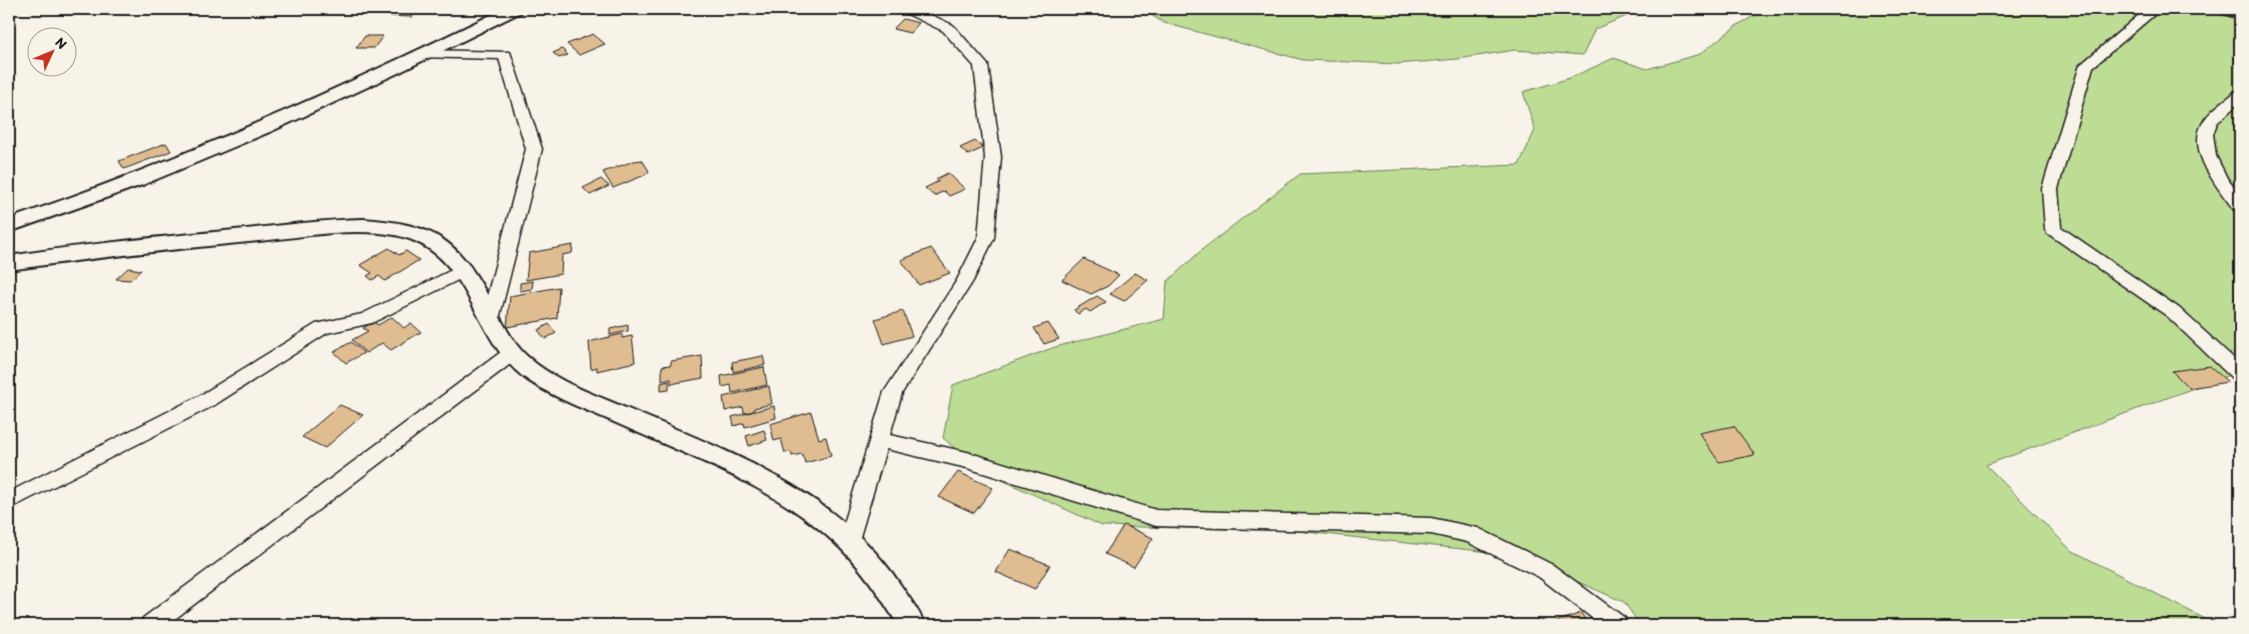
<svg xmlns="http://www.w3.org/2000/svg" width="2249" height="634" viewBox="0 0 2249 634" font-family="Itim,sans-serif">
	<rect width="100%" height="100%" fill="#f7f3e8"/>
	<filter id="ink" filterUnits="userSpaceOnUse"><feTurbulence type="fractalNoise" baseFrequency=".02" numOctaves="2"/><feDisplacementMap in="SourceGraphic" scale="10" xChannelSelector="R" yChannelSelector="G"/><feConvolveMatrix kernelMatrix="1 2 1 2 8 2 1 2 1" color-interpolation-filters="sRGB"/></filter>
	<g filter="url(#ink)">
		<path fill="#bddc94" stroke="#6c7c58" d="M 1141,9 L 1644,9 L 1595,29 L 1583,55 L 1515,50 L 1458,59 L 1397,64 L 1303,60 L 1164,23 Z
			M 1766,9 L 2200,9 L 2240,19 L 2240,371 L 1986,465 L 2071,550 L 2217,625 L 1640,625 L 1624,602 L 1517,555 L 1296,531 L 1102,526 L 978,469 L 943,438 L 953,385 L 1055,347 L 1164,319 L 1167,282 L 1204,248 L 1300,174 L 1519,165 L 1535,130 L 1523,92 L 1570,78 L 1614,58 L 1647,69 L 1700,54 L 1736,26 Z"/>
		<path fill="#dfbd91" stroke="#1c1c1c" d="M 395,9 L 420,9 L 412,17 L 386,16 Z
			M 903,19 L 919,23 L 910,33 L 893,29 Z
			M 593,34 L 605,44 L 579,55 L 567,44 Z
			M 365,36 L 383,36 L 374,48 L 356,48 Z
			M 562,49 L 568,55 L 559,58 L 553,53 Z
			M 975,141 L 983,148 L 968,155 L 960,148 Z
			M 166,143 L 171,151 L 124,169 L 119,161 Z
			M 642,160 L 649,171 L 645,175 L 613,188 L 603,172 L 634,161 Z
			M 948,173 L 965,189 L 949,196 L 944,191 L 934,196 L 925,188 L 939,181 L 936,179 Z
			M 601,179 L 609,186 L 590,195 L 583,188 Z
			M 573,245 L 572,253 L 562,255 L 561,274 L 526,280 L 529,253 Z
			M 389,248 L 399,255 L 406,251 L 419,260 L 385,281 L 379,276 L 372,280 L 367,276 L 372,273 L 360,265 Z
			M 931,248 L 950,273 L 919,285 L 901,260 Z
			M 1084,259 L 1119,275 L 1108,286 L 1091,294 L 1062,280 Z
			M 128,268 L 141,270 L 130,280 L 116,279 Z
			M 1135,273 L 1148,280 L 1124,301 L 1110,294 Z
			M 533,281 L 532,289 L 520,291 L 520,283 Z
			M 559,287 L 557,318 L 507,327 L 510,296 Z
			M 1097,296 L 1106,302 L 1090,312 L 1086,309 L 1078,314 L 1074,310 Z
			M 903,311 L 912,336 L 884,344 L 875,319 Z
			M 392,317 L 404,328 L 411,323 L 421,332 L 391,350 L 382,343 L 366,353 L 352,340 L 368,331 L 363,328 L 374,322 L 378,325 Z
			M 1048,323 L 1059,339 L 1044,344 L 1034,328 Z
			M 549,324 L 556,333 L 545,339 L 538,330 Z
			M 628,325 L 628,331 L 610,335 L 610,329 Z
			M 622,334 L 622,338 L 632,336 L 635,362 L 597,371 L 597,367 L 591,369 L 589,342 Z
			M 351,342 L 364,353 L 346,363 L 334,352 Z
			M 702,356 L 703,378 L 671,384 L 671,379 L 662,381 L 662,366 L 671,365 L 671,361 Z
			M 763,356 L 765,365 L 733,372 L 732,362 Z
			M 2210,366 L 2228,382 L 2189,388 L 2172,371 Z
			M 764,367 L 767,385 L 732,393 L 731,385 L 722,387 L 721,376 Z
			M 669,381 L 669,390 L 661,391 L 661,383 Z
			M 769,386 L 772,404 L 754,408 L 754,411 L 744,413 L 743,407 L 725,411 L 723,397 Z
			M 340,405 L 363,415 L 325,448 L 302,437 Z
			M 774,406 L 776,418 L 745,427 L 744,423 L 734,426 L 732,417 Z
			M 811,412 L 819,439 L 826,437 L 831,456 L 805,463 L 802,454 L 792,456 L 791,452 L 785,453 L 781,439 L 774,441 L 770,424 Z
			M 1734,426 L 1755,455 L 1719,462 L 1699,433 Z
			M 764,430 L 767,440 L 749,446 L 746,436 Z
			M 958,472 L 993,488 L 974,513 L 939,497 Z
			M 1124,525 L 1153,538 L 1134,567 L 1105,554 Z
			M 1010,549 L 1050,565 L 1035,589 L 996,572 Z
			M 1581,613 L 1589,625 L 1547,625 Z"/>
		<g fill="none" stroke-linecap="round" stroke-linejoin="round">
			<g stroke="#1c1c1c" stroke-width="3">
				<path id="minor" d="M 902,9 L 918,9 L 953,25 L 988,65 L 1001,157 L 994,238 L 973,281 L 902,393 L 890,435 L 967,452 L 1156,510 L 1431,518 L 1478,528 L 1553,565 L 1625,618 L 1628,625 L 1601,625 L 1539,577 L 1467,542 L 1431,534 L 1156,526 L 967,468 L 886,449 L 859,540 L 856,546 L 849,549 L 842,546 L 839,540 L 884,392 L 957,280 L 978,238 L 985,157 L 974,66 L 943,31 L 903,12 Z
					M 2146,9 L 2161,9 L 2093,67 L 2058,189 L 2061,227 L 2179,308 L 2240,364 L 2240,382 L 2234,380 L 2167,316 L 2047,233 L 2045,229 L 2042,189 L 2080,65 Z
					M 421,50 L 510,52 L 542,149 L 499,319 L 496,323 L 490,325 L 484,323 L 481,319 L 526,149 L 499,59 L 416,57 L 414,54 L 416,51 Z
					M 2240,91 L 2240,102 L 2217,123 L 2213,134 L 2216,156 L 2227,178 L 2240,196 L 2240,211 L 2234,210 C 2218,188 2187,152 2202,124 C 2209,110 2224,102 2235,92 Z
					M 464,264 L 470,266 L 472,270 L 470,274 L 372,323 L 327,333 L 213,406 L 9,509 L 9,492 L 199,396 L 316,324 L 362,314 Z
					M 511,347 L 517,349 L 520,354 L 517,359 L 167,625 L 140,625 L 143,618 L 505,349 Z"/>
			</g>
			<g stroke="#1c1c1c" stroke-width="4">
				<path id="tertiary" d="M 503,9 L 523,9 L 521,12 L 398,73 L 272,131 L 145,184 L 9,232 L 9,219 C 179,161 342,88 503,9 Z
					M 363,219 C 439,224 460,242 494,307 C 504,324 513,344 528,357 C 556,382 594,394 628,409 C 729,452 839,491 902,587 C 910,599 920,612 925,625 L 898,625 C 883,601 868,577 849,557 C 790,493 701,461 623,426 C 592,412 558,400 529,381 C 469,341 475,251 395,235 C 350,227 304,237 259,241 C 175,249 92,258 9,270 L 9,256 C 84,244 159,237 235,230 C 277,226 320,220 363,219 Z"/>
			</g>
			<g stroke="#1c1c1c" stroke-width="4">
				<path id="secondary" d="M 2220,9 L 2240,9 L 2240,18 L 2222,13 Z"/>
			</g>
			<use href="#minor" fill="#f7f3e8" fill-rule="evenodd"/>
			<use href="#tertiary" fill="#f7f3e8" fill-rule="evenodd"/>
			<use href="#secondary" fill="#f7f3e8" fill-rule="evenodd"/>
		</g>
	</g>
	<rect width="2249" height="634" fill="none" stroke="#f7f3e8" stroke-width="30"/>
	<rect x="15" y="15" width="2219" height="604" fill="none" stroke="#1c1c1c" stroke-width="2" filter="url(#ink)"/>
	<g transform="translate(52 52) rotate(46)"><circle r="24" fill="#f7f3e8" stroke="#9f9d96"/>
	<path d="M0-4L9 19L0 12L-9 19Z" fill="#c8321e"/>
	<text y="-8" font-size="14" font-weight="bold" text-anchor="middle" fill="#1c1c1c">N</text>
	</g>
</svg>
